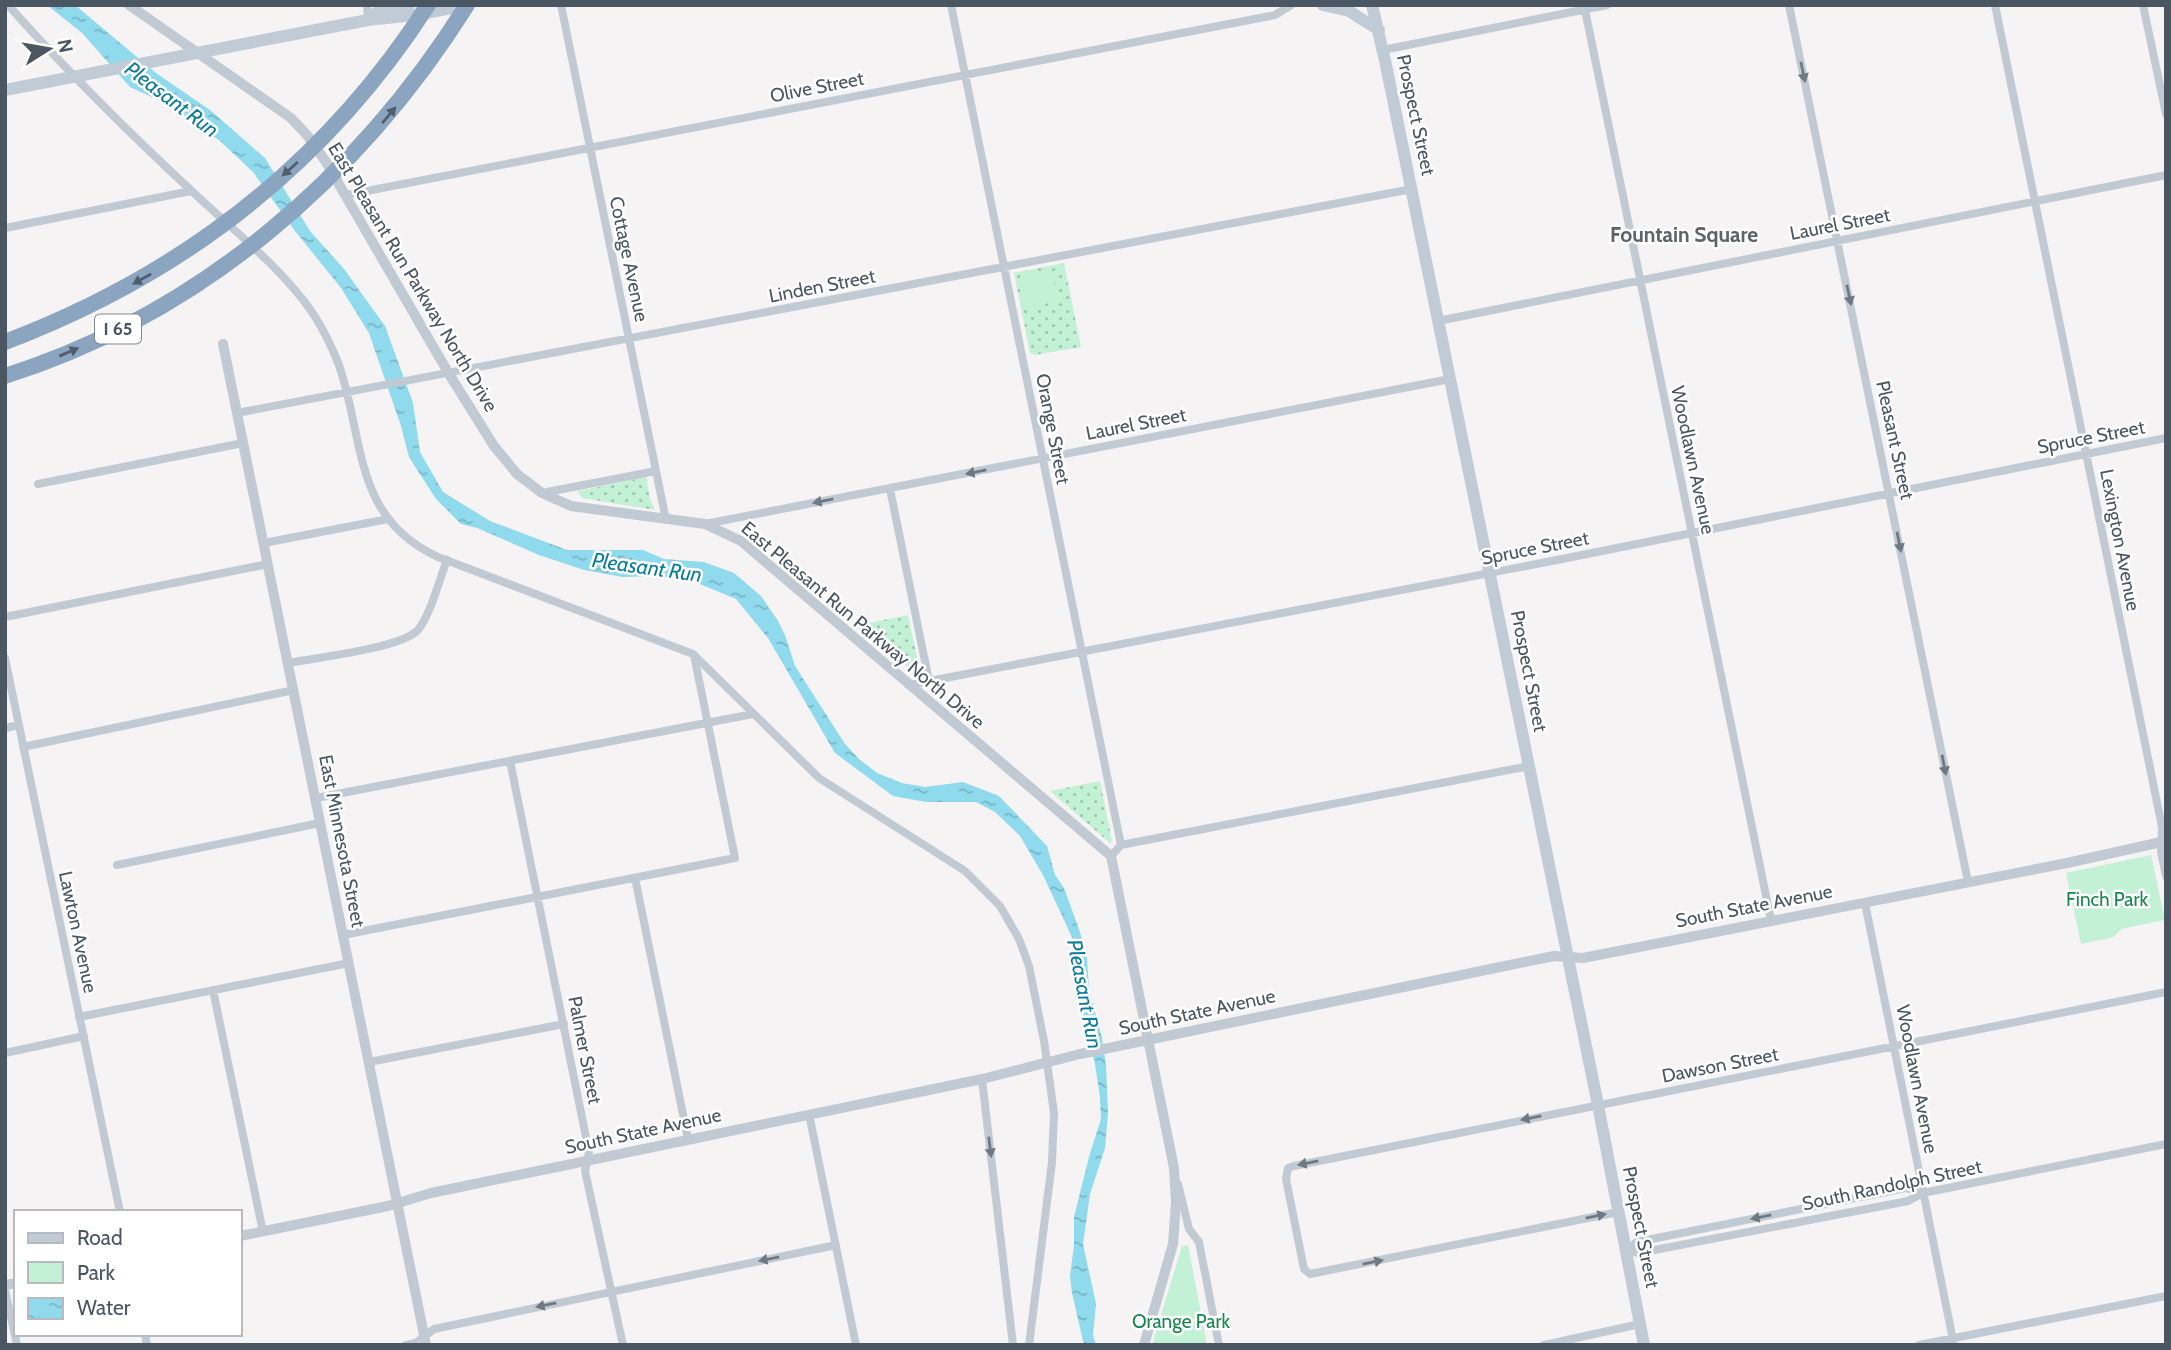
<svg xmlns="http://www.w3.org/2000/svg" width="2171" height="1350" viewBox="0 0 2171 1350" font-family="Cabin,sans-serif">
	<defs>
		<pattern id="grass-dots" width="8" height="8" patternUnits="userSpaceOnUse" patternTransform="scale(1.75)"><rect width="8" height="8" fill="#c3f1d5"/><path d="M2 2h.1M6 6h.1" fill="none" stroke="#a0c6b0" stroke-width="1.8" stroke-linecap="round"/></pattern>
		<pattern id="water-ripples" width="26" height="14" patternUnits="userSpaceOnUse" patternTransform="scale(1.75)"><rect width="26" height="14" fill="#90daee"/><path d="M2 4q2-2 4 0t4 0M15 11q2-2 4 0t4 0" fill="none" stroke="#78b4c4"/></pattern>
	</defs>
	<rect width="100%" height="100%" fill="#f5f3f3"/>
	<path fill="url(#grass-dots)" d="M 1064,263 L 1081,347 L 1035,355 L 1030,353 L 1014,273 Z
		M 646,477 L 650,499 L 655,510 L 582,498 L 578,491 Z
		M 908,615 L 920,671 L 916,674 L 855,626 Z
		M 1100,781 L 1112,841 L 1110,843 L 1050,791 Z"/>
	<path fill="#c3f1d5" d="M 1051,270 L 1058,301 L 1026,308 L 1020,277 Z
		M 2151,855 L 2165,920 L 2121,929 L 2114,937 L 2081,944 L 2066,873 Z
		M 1188,1245 L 1207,1345 L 1152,1345 L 1182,1246 Z"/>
	<path fill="url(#water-ripples)" d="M 47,5 L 75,5 L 156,73 L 210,110 L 265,158 L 310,231 L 344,269 L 385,326 L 413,403 L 420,452 L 443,492 L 490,521 L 567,550 L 643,550 L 664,559 L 704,562 L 734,573 L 761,596 L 778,621 L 785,635 L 795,666 L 845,744 L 859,759 L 877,773 L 902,783 L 925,787 L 963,782 L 999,796 L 1047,846 L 1055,875 L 1064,888 L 1080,932 L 1087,958 L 1089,990 L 1102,1038 L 1106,1065 L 1108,1113 L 1105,1148 L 1090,1194 L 1083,1244 L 1096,1304 L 1093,1335 L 1096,1345 L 1084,1345 L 1072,1293 L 1070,1276 L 1074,1245 L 1074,1217 L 1089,1157 L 1101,1119 L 1100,1097 L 1095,1064 L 1083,1017 L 1078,960 L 1071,935 L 1043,875 L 1020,836 L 995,812 L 976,802 L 926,802 L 893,796 L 835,753 L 768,638 L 736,599 L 695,582 L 656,576 L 623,577 L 584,570 L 539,555 L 477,528 L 461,524 L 436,499 L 409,457 L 401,426 L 369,333 L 341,288 L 295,231 L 253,172 L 220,141 L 169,105 L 130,87 L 82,33 Z"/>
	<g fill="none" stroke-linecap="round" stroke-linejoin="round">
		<path stroke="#c1cad2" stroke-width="8" d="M 8,5 C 67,71 130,134 195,194 C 234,231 294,278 320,325 C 329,341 338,359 343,378 C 364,451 358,520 438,557 L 693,654 L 819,778 L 965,871 L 1000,906 L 1019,939 L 1029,966 L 1044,1041 L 1054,1113 L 1052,1162 L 1029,1345
			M 367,5 L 368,20
			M 561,5 L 666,520
			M 951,5 L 1121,845 L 1111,856
			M 1584,5 L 1771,920
			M 1789,5 L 1968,882
			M 1995,5 L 2162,827 L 2161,852 L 2166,876
			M 2143,5 L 2166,114
			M 1383,50 L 1607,5
			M 346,195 L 1275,15 L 1291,5
			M 5,228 L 191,191
			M 1438,321 L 2166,175
			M 237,413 L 1412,189
			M 38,484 L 243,443
			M 890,489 L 929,681
			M 542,493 L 656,471
			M 705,524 L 1450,379
			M 264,543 L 388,519
			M 5,617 L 268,564
			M 5,658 L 120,1212
			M 288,663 C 315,658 402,648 418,630 C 431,614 439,580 447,560
			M 909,685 L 1557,560 L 2166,438
			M 5,728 L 19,725
			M 23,747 L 294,690
			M 510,761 L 589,1152 L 585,1171 L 623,1345
			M 316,798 L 753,714
			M 1121,845 L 1529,766
			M 117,865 L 320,823
			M 635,878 L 688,1139
			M 1865,903 L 1954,1345
			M 343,935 L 735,858 L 694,655
			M 213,990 L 263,1232
			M 79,1017 L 349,963
			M 5,1053 L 84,1036
			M 369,1062 L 564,1024
			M 982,1079 L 1013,1345
			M 809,1114 L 856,1345
			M 1178,1184 L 1189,1229 L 1199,1242 L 1219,1345
			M 1618,1212 L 1310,1274 L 1304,1269 L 1286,1179 L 1288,1168 L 1294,1166 L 2166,992
			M 1626,1250 L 1639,1253 L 1908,1201 L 1923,1193 L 2166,1144
			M 1626,1250 L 1637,1242 L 1906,1188 L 1923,1193
			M 5,1290 L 17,1345
			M 145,1334 L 147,1345
			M 406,1345 L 416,1343 L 434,1329 L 836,1245
			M 1544,1345 L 1640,1324
			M 1919,1345 L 2166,1296"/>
		<path stroke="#c1cad2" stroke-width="10" d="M 129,5 L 291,118 L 307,135 L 326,162 L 449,374 L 494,446 L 517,474 L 542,493 L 571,506 L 705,524 L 741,541 L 1111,856 L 1174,1168 L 1176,1202 L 1173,1244 L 1144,1345
			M 223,344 L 426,1345
			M 240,1236 L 388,1206 L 431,1193 L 982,1079 L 1080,1054 L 1505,966 L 1554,956 L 1583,958 L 2067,863 L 2166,841
			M 5,1285 L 16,1283"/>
		<path stroke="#c1cbd6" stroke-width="12" d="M 1323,5 L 1349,11 L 1379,30
			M 1372,5 L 1386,65 L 1598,1105 L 1644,1345
			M 376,13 L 409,5
			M 5,90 L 368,20 L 414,15 L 468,5"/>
		<path stroke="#8ba5c1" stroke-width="16" d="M 5,342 C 182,275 325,165 428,5
			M 5,376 C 200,314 359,177 467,5"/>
	</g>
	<defs><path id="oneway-solid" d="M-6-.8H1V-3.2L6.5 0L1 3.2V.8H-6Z" transform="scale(1.75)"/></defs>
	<g fill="#6e7983">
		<use href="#oneway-solid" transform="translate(1803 72) rotate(78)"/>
		<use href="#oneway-solid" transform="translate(1849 295) rotate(78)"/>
		<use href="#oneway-solid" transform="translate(976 472) rotate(169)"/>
		<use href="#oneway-solid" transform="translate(823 501) rotate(169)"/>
		<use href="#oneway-solid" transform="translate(1899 542) rotate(79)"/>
		<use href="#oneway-solid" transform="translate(1944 765) rotate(79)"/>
		<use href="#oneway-solid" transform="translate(1531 1118) rotate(169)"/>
		<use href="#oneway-solid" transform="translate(990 1147) rotate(83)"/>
		<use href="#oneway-solid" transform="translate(1308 1163) rotate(169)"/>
		<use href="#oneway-solid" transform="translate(1596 1216) rotate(-12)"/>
		<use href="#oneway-solid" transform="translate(1761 1217) rotate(169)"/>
		<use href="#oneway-solid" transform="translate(769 1259) rotate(169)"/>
		<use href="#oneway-solid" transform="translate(1373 1262) rotate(-11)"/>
		<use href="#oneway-solid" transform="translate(546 1305) rotate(168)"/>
	</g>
	<g fill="#505e6b">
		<use href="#oneway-solid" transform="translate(389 115) rotate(-50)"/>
		<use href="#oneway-solid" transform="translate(290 169) rotate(138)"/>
		<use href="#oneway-solid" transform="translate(142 279) rotate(151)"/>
		<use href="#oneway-solid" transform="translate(69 352) rotate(-23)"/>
	</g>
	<g text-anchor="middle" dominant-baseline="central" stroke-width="5" stroke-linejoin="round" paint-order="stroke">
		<rect fill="#fff" stroke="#808990" stroke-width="2" x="95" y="314.5" width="46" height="29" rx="5"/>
		<g font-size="18" font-weight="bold" fill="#4a5661">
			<text x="118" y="329">I 65</text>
		</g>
		<g font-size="19" fill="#4a5661" stroke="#fff">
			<text transform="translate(817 87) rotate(-11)">Olive Street</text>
			<text transform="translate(1416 115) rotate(78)">Prospect Street</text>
			<text transform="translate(1840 224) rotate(-11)">Laurel Street</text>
			<text transform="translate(629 259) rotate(78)">Cottage Avenue</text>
			<text transform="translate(413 277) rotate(59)">East Pleasant Run Parkway North Drive</text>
			<text transform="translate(822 286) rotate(-11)">Linden Street</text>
			<text transform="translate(1136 424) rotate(-11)">Laurel Street</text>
			<text transform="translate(1053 429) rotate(79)">Orange Street</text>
			<text transform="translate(2091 437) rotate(-11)">Spruce Street</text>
			<text transform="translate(1895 440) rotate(78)">Pleasant Street</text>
			<text transform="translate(1693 460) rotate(78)">Woodlawn Avenue</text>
			<text transform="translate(2120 540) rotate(79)">Lexington Avenue</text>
			<text transform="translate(1535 548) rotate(-11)">Spruce Street</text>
			<text transform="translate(863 625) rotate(40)">East Pleasant Run Parkway North Drive</text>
			<text transform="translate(1529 671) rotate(79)">Prospect Street</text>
			<text transform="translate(342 841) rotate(79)">East Minnesota Street</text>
			<text transform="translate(1754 906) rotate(-11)">South State Avenue</text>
			<text transform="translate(78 932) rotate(78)">Lawton Avenue</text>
			<text transform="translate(1197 1012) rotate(-12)">South State Avenue</text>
			<text transform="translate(585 1050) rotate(79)">Palmer Street</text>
			<text transform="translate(1720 1065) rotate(-11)">Dawson Street</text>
			<text transform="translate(1917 1079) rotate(79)">Woodlawn Avenue</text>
			<text transform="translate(643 1131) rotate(-12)">South State Avenue</text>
			<text transform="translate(1892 1185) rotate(-12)">South Randolph Street</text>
			<text transform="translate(1641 1227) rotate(79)">Prospect Street</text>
		</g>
		<g font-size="19" fill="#17864f" stroke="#fff">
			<text x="2107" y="899">Finch Park</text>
			<text x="1181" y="1321">Orange Park</text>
		</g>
		<g font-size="21" font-style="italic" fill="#0c7c9b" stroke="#fff">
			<text transform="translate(172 99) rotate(37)">Pleasant Run</text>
			<text transform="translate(647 567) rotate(8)">Pleasant Run</text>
			<text transform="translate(1085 994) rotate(79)">Pleasant Run</text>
		</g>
		<g font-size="21" font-weight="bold" fill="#5f6368" stroke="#fff">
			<text x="1684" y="234">Fountain Square</text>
		</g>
	</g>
	<rect width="2171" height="1350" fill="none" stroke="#4a5661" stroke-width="14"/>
	<rect x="14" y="1210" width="228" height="126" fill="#ffffff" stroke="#b7bbc0" stroke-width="2"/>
	<rect x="28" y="1233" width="35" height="10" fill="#c1cbd6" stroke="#b7bbc0" stroke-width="2"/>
	<text x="77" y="1245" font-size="21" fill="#4a5661">Road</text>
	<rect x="28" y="1262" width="35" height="21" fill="#c3f1d5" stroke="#b7bbc0" stroke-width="2"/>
	<text x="77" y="1280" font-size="21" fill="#4a5661">Park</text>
	<rect x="28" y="1298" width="35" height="21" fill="url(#water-ripples)" stroke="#b7bbc0" stroke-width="2"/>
	<text x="77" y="1315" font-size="21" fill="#4a5661">Water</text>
	<g transform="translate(49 49) rotate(79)" stroke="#ffffff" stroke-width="5" paint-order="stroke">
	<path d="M0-5L12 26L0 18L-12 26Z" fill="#4a5661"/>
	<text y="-10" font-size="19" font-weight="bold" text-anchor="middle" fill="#4a5661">N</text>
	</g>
</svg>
